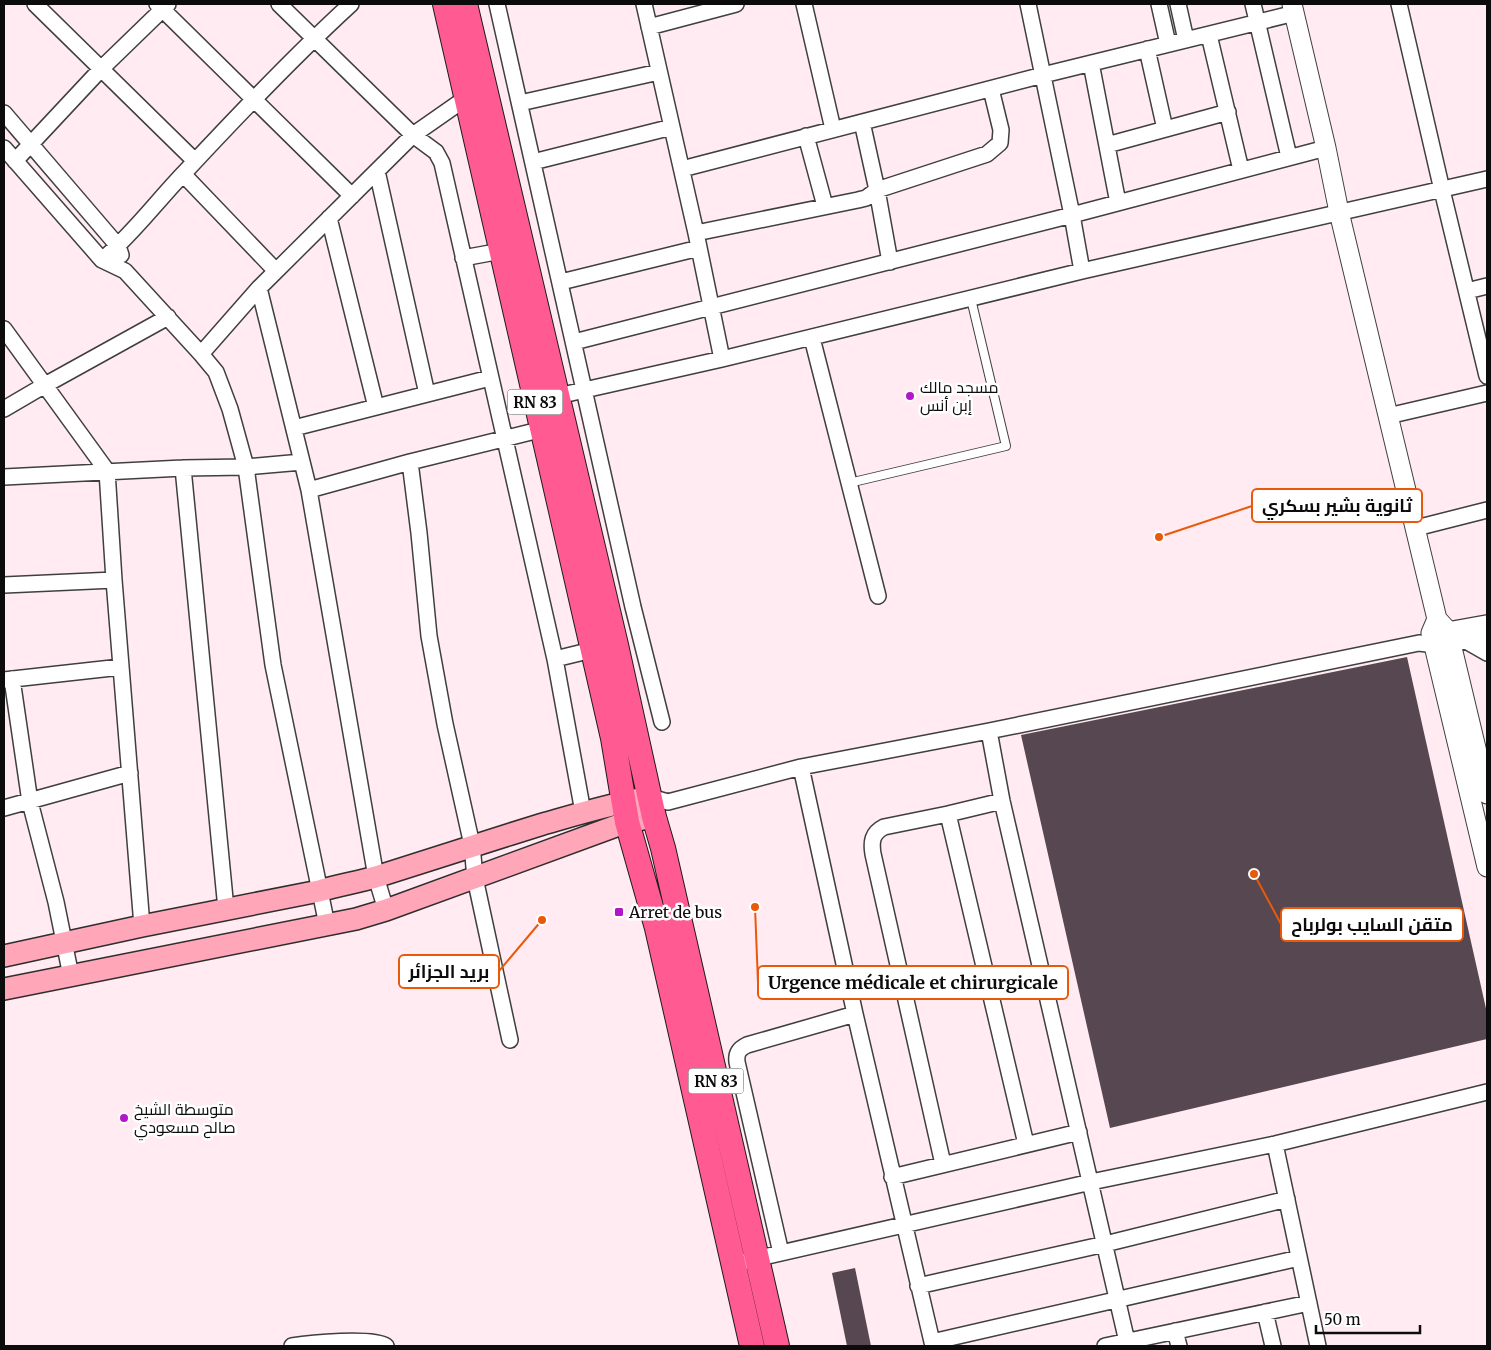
<svg xmlns="http://www.w3.org/2000/svg" width="1491" height="1350" viewBox="0 0 1491 1350" font-family="Merriweather,Cairo,serif">
	<rect width="100%" height="100%" fill="#ffebf1"/>
	<path fill="#564751" d="M 1407,657 L 1487,1013 L 1487,1039 L 1110,1128 L 1021,735 Z
		M 855,1268 L 871,1346 L 847,1346 L 832,1273 Z"/>
	<g fill="none" stroke-linecap="round" stroke-linejoin="round">
		<g stroke="#3f3f3f" stroke-width="10">
			<path id="service" d="M 849,483 L 1006,446 L 971,299"/>
		</g>
		<g stroke="#3f3f3f" stroke-width="18">
			<path id="minor" d="M 35,4 L 195,161
				M 157,4 L 352,196
				M 279,4 L 413,135 L 436,152 L 442,163 L 555,659 L 583,812
				M 497,4 L 633,607 L 662,722
				M 644,4 L 696,233 L 722,359
				M 804,4 L 833,129
				M 1028,4 L 1072,215 L 1082,271
				M 1159,4 L 1168,44
				M 1178,4 L 1186,40
				M 1253,4 L 1289,157
				M 1399,4 L 1442,190 L 1487,376
				M 649,27 L 736,4
				M 1209,35 L 1241,170
				M 1147,49 L 1165,129
				M 1091,63 L 1118,203
				M 520,103 L 659,72
				M 4,113 L 118,246 L 121,255
				M 862,122 L 877,190 L 890,262
				M 806,136 L 825,206
				M 1107,145 L 1228,112
				M 4,148 L 102,260 L 125,271 L 201,354 L 216,372 L 230,409 L 246,467 L 273,665 L 327,925
				M 15,161 L 101,69 L 168,4
				M 533,162 L 672,127
				M 682,169 L 1043,75 L 1295,13
				M 377,171 L 427,394
				M 183,174 L 276,271
				M 329,218 L 376,407
				M 696,233 L 858,200 L 866,198 L 877,190 L 987,154 L 1000,143 L 1001,130 L 991,89
				M 463,258 L 501,251
				M 102,260 C 133,234 157,201 185,172 C 239,114 293,57 351,4
				M 561,282 L 699,248
				M 259,288 L 309,490 L 376,877 L 386,910
				M 1467,291 L 1487,286
				M 4,329 L 107,471 L 114,580 L 142,926
				M 812,338 L 878,596
				M 574,342 L 1072,215 L 1326,148
				M 201,354 L 259,288 L 413,135 L 466,98
				M 549,398 L 722,359 L 1082,271 L 1487,179
				M 4,409 L 45,385 L 168,317
				M 1388,416 L 1487,393
				M 294,428 L 490,378
				M 410,462 L 419,533 L 429,636 L 445,724 L 472,845 L 475,878 L 510,1040
				M 183,468 L 226,909
				M 4,477 L 183,468 L 246,467 L 302,462
				M 309,490 L 410,462 L 551,427
				M 1416,528 L 1487,510
				M 4,585 L 114,580
				M 1437,632 L 1487,623
				M 1466,641 L 1487,653
				M 555,659 L 592,650
				M 12,679 L 30,802 L 56,902 L 71,976
				M 4,680 L 121,667
				M 989,731 L 1002,801 L 1128,1346
				M 801,767 L 855,1014 L 933,1346
				M 650,797 L 668,802 L 801,767 L 989,731 L 1419,643 C 1443,647 1463,641 1487,637
				M 4,808 L 130,773
				M 948,814 L 1026,1144
				M 1275,1144 L 1318,1346
				M 943,1164 L 873,854 C 871,842 872,833 884,827 L 948,814 L 1002,801
				M 892,1177 L 1079,1132
				M 781,1253 L 737,1062 C 736,1053 739,1049 747,1045 L 855,1014
				M 733,1264 L 1091,1182 L 1275,1144 L 1487,1092
				M 918,1286 L 1105,1244 L 1287,1199
				M 1265,1312 L 1273,1346
				M 1175,1331 L 1179,1346
				M 932,1342 L 1299,1258
				M 292,1346 C 310,1343 372,1337 386,1346
				M 1105,1346 L 1309,1303"/>
		</g>
		<g stroke="#3f3f3f" stroke-width="21">
			<path id="tertiary" d="M 1292,4 L 1326,148 L 1339,212 L 1437,619 L 1448,631 L 1487,794
				M 1437,619 L 1431,633 L 1487,867"/>
		</g>
		<g stroke="#2e2e2e" stroke-width="24">
			<path id="secondary" d="M 4,956 L 142,926 L 319,891 C 339,885 359,882 379,876 C 433,859 488,841 543,824 C 578,814 614,803 650,797
				M 4,989 L 356,919 L 386,910 L 627,822 L 654,817"/>
		</g>
		<g stroke="#1d1d1d" stroke-width="26">
			<path id="primary" d="M 445,4 L 613,738 L 627,822 L 657,928 L 752,1346
				M 465,4 L 616,645 L 654,817 L 663,848 L 777,1346"/>
		</g>
		<use href="#service" stroke="#fff" stroke-width="8"/>
		<use href="#minor" stroke="#fff" stroke-width="15"/>
		<use href="#tertiary" stroke="#fff" stroke-width="19"/>
		<use href="#secondary" stroke="#ffa6b8" stroke-width="21"/>
		<use href="#primary" stroke="#ff5b92" stroke-width="24"/>
	</g>
	<g fill="#b215cb" stroke="#fff" stroke-width="2">
		<circle cx="910" cy="396" r="5"/>
		<rect x="614" y="907" width="10" height="10" rx="2.5"/>
		<circle cx="124" cy="1118" r="5"/>
	</g>
	<g text-anchor="middle" dominant-baseline="central" stroke-width="5" stroke-linejoin="round" paint-order="stroke">
		<g fill="#fff" stroke="#555" stroke-width="1">
			<rect x="507.5" y="389.5" width="55" height="25" rx="4"/>
			<rect x="688.5" y="1068.5" width="55" height="25" rx="4"/>
		</g>
		<g font-size="15" font-weight="bold" fill="#0c0c0c">
			<text x="535" y="402">RN 83</text>
			<text x="716" y="1081">RN 83</text>
		</g>
		<g font-size="16" fill="#0c0c0c" stroke="#fff" text-anchor="start">
			<text x="920" y="387">مسجد مالك<tspan x="920" dy="18">إبن أنس</tspan></text>
			<text x="629" y="912">Arret de bus</text>
			<text x="134" y="1109">متوسطة الشيخ<tspan x="134" dy="18">صالح مسعودي</tspan></text>
		</g>
	</g>
	<path fill="none" stroke="#e8590c" stroke-width="2" d="M1159 537L1252 506M1254 874L1281 924M542 920L499 971M755 907L758 983"/>
	<g fill="#e8590c" stroke="#fff" stroke-width="2">
		<circle cx="1159" cy="537" r="5"/>
		<circle cx="1254" cy="874" r="5"/>
		<circle cx="542" cy="920" r="5"/>
		<circle cx="755" cy="907" r="5"/>
	</g>
	<g fill="#fff" stroke="#e8590c" stroke-width="2">
		<rect x="1252" y="489" width="170" height="33" rx="5"/>
		<rect x="1281" y="908" width="182" height="33" rx="5"/>
		<rect x="399" y="955" width="100" height="33" rx="5"/>
		<rect x="758" y="966" width="310" height="33" rx="5"/>
	</g>
	<g font-size="18" text-anchor="middle" font-weight="bold" fill="#0c0c0c">
		<text x="1337" y="512">ثانوية بشير بسكري</text>
		<text x="1372" y="931">متقن السايب بولرباح</text>
		<text x="449" y="978">بريد الجزائر</text>
		<text x="913" y="989">Urgence médicale et chirurgicale</text>
	</g>
	<rect width="1491" height="1350" fill="none" stroke="#0c0c0c" stroke-width="10"/>
	<path d="M1316 1325v8h104v-8" fill="none" stroke="#0c0c0c" stroke-width="2.5"/>
	<text x="1324" y="1325" font-size="15" fill="#0c0c0c" stroke="#ffffff" stroke-width="4" paint-order="stroke">50 m</text>
</svg>
